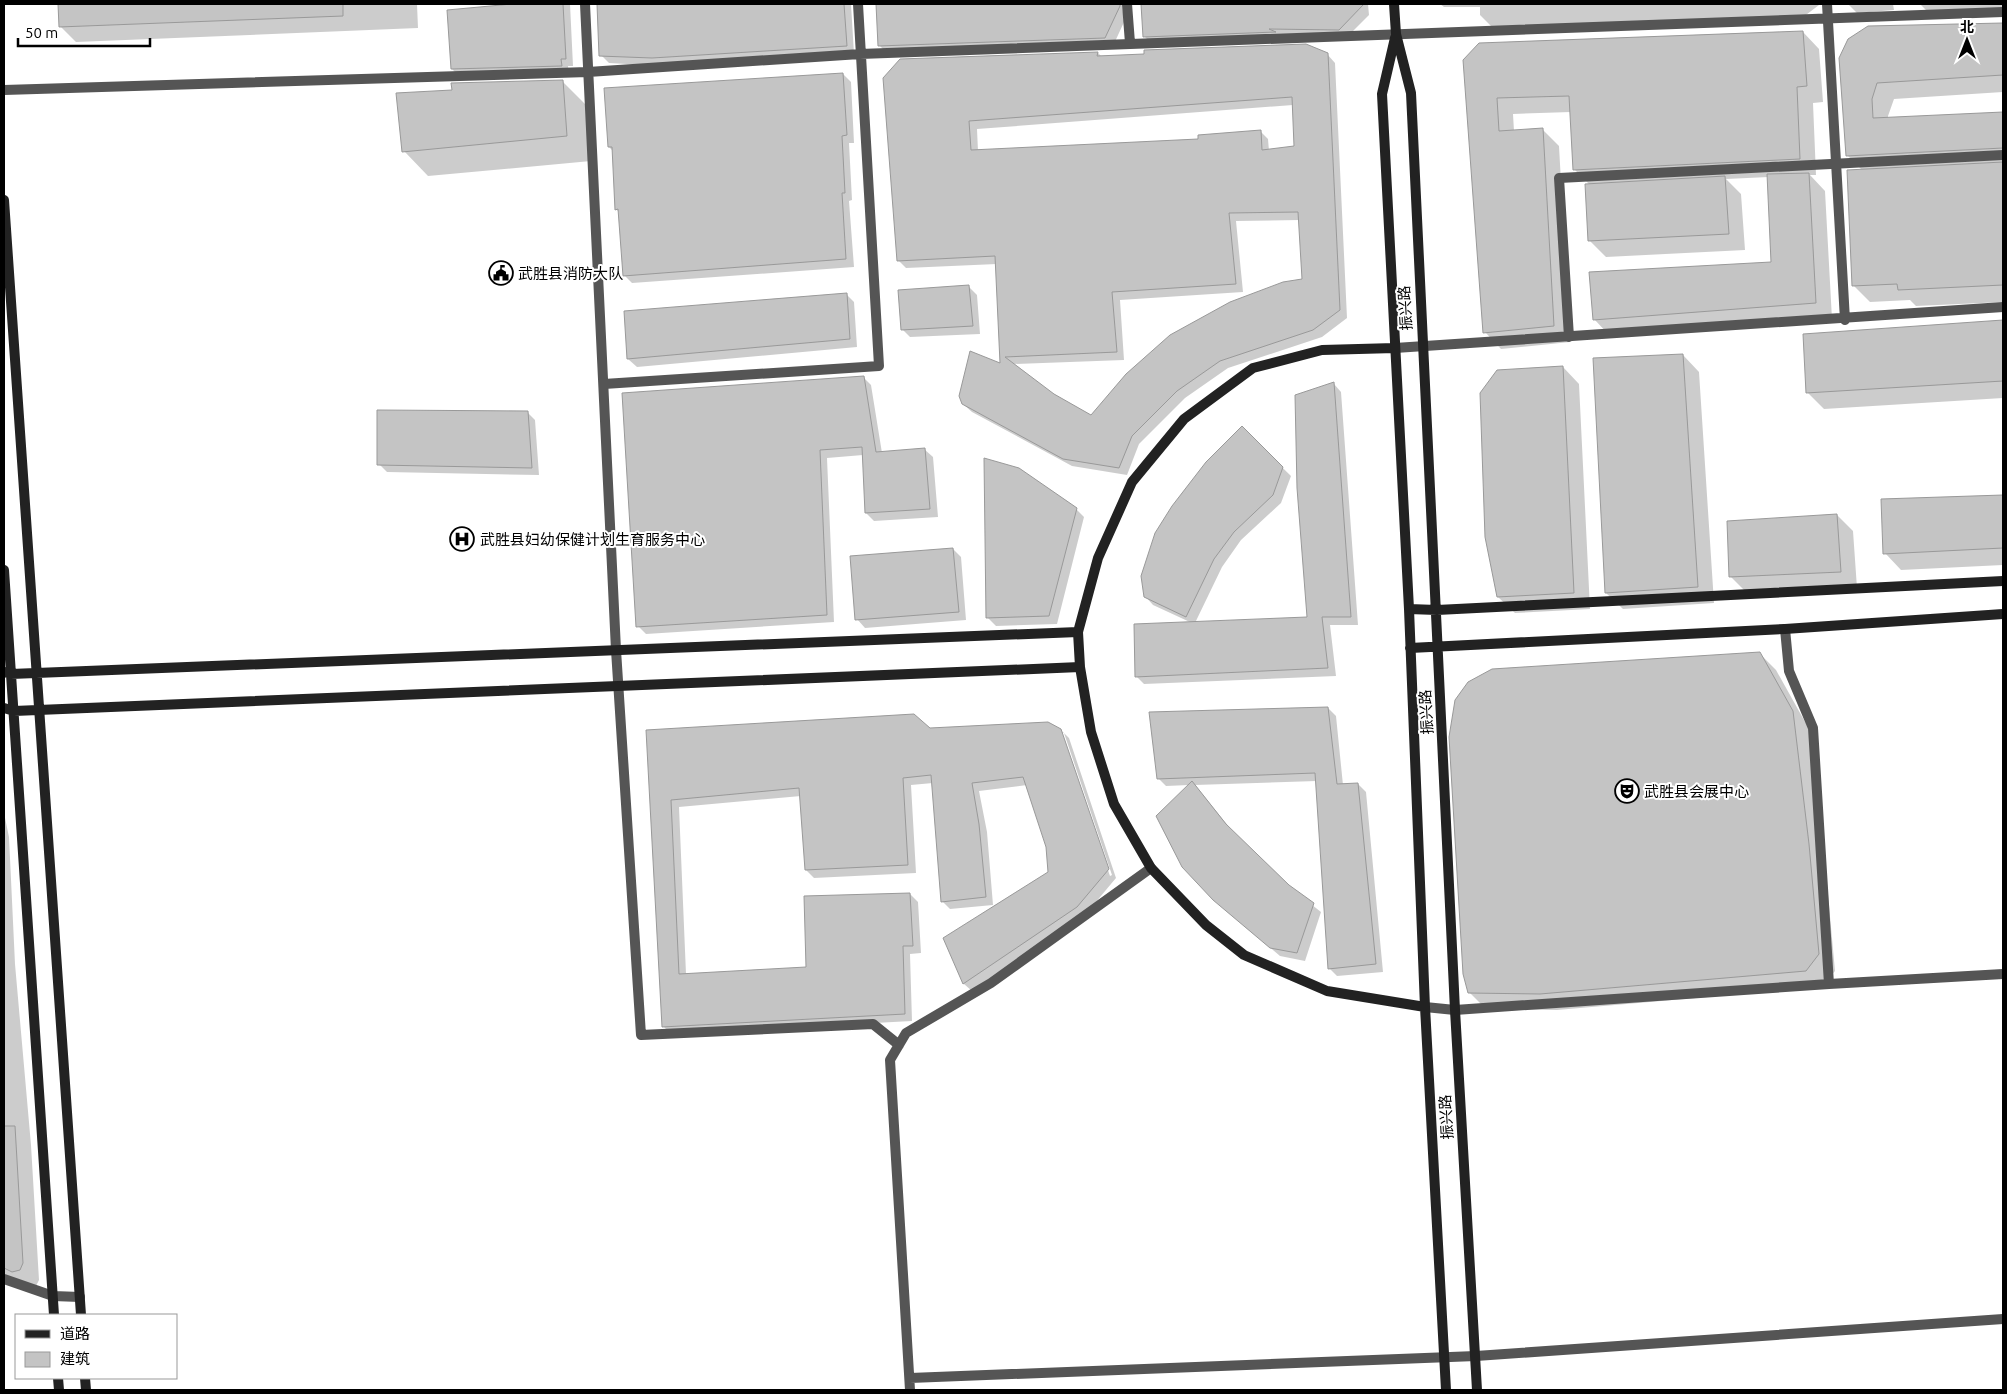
<svg xmlns="http://www.w3.org/2000/svg" width="2007" height="1394" viewBox="0 0 2007 1394" font-family="Ubuntu,'Noto Sans SC',sans-serif">
	<rect width="100%" height="100%" fill="#fff"/>
	<path fill="#0003" fill-rule="evenodd" d="M 59,4 L 417,4 L 418,28 L 76,42 L 61,27 Z
		M 513,4 L 570,4 L 573,66 L 568,66 L 569,73 L 460,77 L 452,69 L 513,6 Z
		M 598,4 L 851,4 L 854,54 L 661,66 L 609,63 L 601,55 Z
		M 878,4 L 1122,4 L 1124,22 L 1113,46 L 887,53 L 879,45 Z
		M 1142,4 L 1368,4 L 1369,15 L 1347,37 L 1152,44 L 1144,36 Z
		M 1440,4 L 1819,4 L 1819,5 L 1798,21 L 1497,32 L 1480,15 L 1480,7 L 1444,7 Z
		M 1848,4 L 1893,4 L 1894,10 L 1857,13 Z
		M 1920,4 L 2003,4 L 2003,10 L 1930,14 Z
		M 2003,24 L 2003,92 L 1894,99 L 1888,116 L 1888,119 L 2003,113 L 2003,302 L 1916,306 L 1910,300 L 1870,302 L 1853,285 L 1862,170 L 1848,156 L 1869,28 Z
		M 1803,32 L 1819,49 L 1823,102 L 1813,103 L 1816,175 L 1810,175 L 1825,191 L 1832,319 L 1610,336 L 1594,319 L 1772,263 L 1769,177 L 1726,179 L 1741,194 L 1745,250 L 1606,257 L 1590,241 L 1590,185 L 1574,169 L 1571,112 L 1513,114 L 1514,131 L 1542,129 L 1559,146 L 1570,342 L 1501,349 L 1485,332 L 1464,60 Z
		M 1098,53 L 1102,57 L 1327,54 L 1335,63 L 1347,318 L 1322,337 L 1228,368 L 1185,398 L 1139,444 L 1127,475 L 1072,466 L 972,412 L 963,404 L 1002,365 L 997,264 L 906,268 L 898,260 L 900,61 ZM 1293,105 L 1296,147 L 1269,151 L 1268,139 L 1260,131 L 1200,140 L 978,151 L 977,129 ZM 1300,220 L 1303,281 L 1092,416 L 1054,395 L 1013,364 L 1124,360 L 1120,300 L 1243,292 L 1236,221 Z
		M 843,74 L 851,82 L 854,143 L 849,143 L 852,200 L 849,201 L 854,267 L 632,283 L 624,275 L 619,212 L 616,209 L 614,152 L 609,147 Z
		M 562,81 L 587,106 L 591,161 L 428,176 L 404,151 L 453,91 Z
		M 969,287 L 977,295 L 980,334 L 910,337 L 902,329 Z
		M 846,294 L 854,302 L 857,347 L 637,367 L 628,359 Z
		M 2003,321 L 2003,398 L 1824,409 L 1808,393 L 1805,335 Z
		M 1683,355 L 1699,372 L 1714,603 L 1623,609 L 1606,593 Z
		M 1563,367 L 1579,384 L 1590,609 L 1515,613 L 1498,597 Z
		M 863,377 L 871,385 L 882,453 L 924,449 L 933,457 L 938,517 L 874,521 L 866,513 L 863,455 L 827,458 L 834,622 L 646,634 L 638,626 Z
		M 1334,384 L 1341,392 L 1358,625 L 1330,625 L 1336,676 L 1144,684 L 1136,676 L 1192,623 L 1153,605 L 1145,596 L 1242,428 L 1291,476 L 1281,503 L 1241,540 L 1222,567 L 1195,623 L 1308,619 Z
		M 527,412 L 535,420 L 539,475 L 387,472 L 379,464 Z
		M 2003,496 L 2003,565 L 1901,570 L 1885,553 L 1883,500 Z
		M 1076,509 L 1084,517 L 1057,624 L 996,626 L 988,618 Z
		M 1837,515 L 1853,531 L 1857,588 L 1747,593 L 1730,576 Z
		M 953,549 L 961,557 L 966,620 L 865,628 L 857,619 Z
		M 1759,653 L 1776,670 L 1809,729 L 1825,862 L 1835,971 L 1822,987 L 1557,1010 L 1486,1009 L 1469,992 Z
		M 1328,708 L 1336,716 L 1343,785 L 1358,784 L 1366,792 L 1383,972 L 1337,976 L 1329,968 L 1317,781 L 1195,785 L 1233,832 L 1288,886 L 1321,912 L 1305,961 L 1280,956 L 1223,908 L 1189,785 L 1166,786 L 1158,778 Z
		M 930,729 L 1060,730 L 1064,733 L 1061,733 L 1110,876 L 1112,875 L 1064,733 L 1069,738 L 1116,878 L 1085,915 L 972,991 L 964,984 L 944,938 L 1049,872 L 1047,847 L 1027,785 L 979,791 L 987,832 L 993,905 L 950,909 L 942,901 L 933,783 L 911,785 L 916,873 L 814,878 L 806,870 L 801,796 L 679,807 L 686,974 L 807,968 L 910,894 L 918,902 L 921,953 L 910,954 L 912,1021 L 671,1034 L 663,1026 L 647,732 Z
		M 4,813 L 9,837 L 15,964 L 31,1145 L 39,1280 L 36,1286 L 4,1276 Z"/>
	<path fill="#c4c4c4" stroke="#999" fill-rule="evenodd" d="M 58,4 L 343,4 L 343,16 L 59,27 Z
		M 512,4 L 563,4 L 566,59 L 561,59 L 562,66 L 451,69 L 447,10 Z
		M 597,4 L 844,4 L 847,46 L 652,58 L 599,56 Z
		M 876,4 L 1120,4 L 1120,6 L 1105,38 L 878,46 Z
		M 1141,4 L 1364,4 L 1339,30 L 1269,29 L 1276,32 L 1143,37 Z
		M 2003,23 L 2003,75 L 1877,83 L 1872,99 L 1873,118 L 2003,112 L 2003,148 L 1846,156 L 1839,58 L 1848,39 L 1868,26 Z
		M 1803,31 L 1807,86 L 1797,87 L 1800,159 L 1573,170 L 1569,96 L 1497,98 L 1499,131 L 1543,128 L 1554,326 L 1483,333 L 1463,60 L 1479,43 Z
		M 1306,44 L 1328,53 L 1340,310 L 1313,330 L 1220,361 L 1177,391 L 1132,436 L 1119,468 L 1063,459 L 962,404 L 959,396 L 970,351 L 1000,363 L 995,256 L 897,261 L 883,78 L 900,59 L 1098,52 L 1097,56 L 1144,54 L 1144,50 ZM 1292,97 L 1294,146 L 1262,150 L 1261,130 L 1198,135 L 1198,139 L 971,150 L 969,121 ZM 1298,212 L 1302,279 L 1283,282 L 1230,302 L 1170,335 L 1126,374 L 1091,415 L 1054,394 L 1005,357 L 1117,352 L 1112,292 L 1236,284 L 1229,213 Z
		M 843,73 L 847,135 L 842,136 L 845,193 L 842,193 L 846,259 L 623,276 L 618,209 L 615,210 L 612,147 L 608,147 L 604,88 Z
		M 563,80 L 567,136 L 402,152 L 396,93 L 452,90 L 451,83 Z
		M 2003,162 L 2003,285 L 1898,290 L 1897,284 L 1852,286 L 1847,170 Z
		M 1809,173 L 1816,303 L 1593,320 L 1589,272 L 1771,262 L 1767,174 Z
		M 1725,176 L 1729,234 L 1588,241 L 1585,184 Z
		M 969,285 L 973,326 L 901,330 L 898,290 Z
		M 847,293 L 850,339 L 627,359 L 624,311 Z
		M 2003,320 L 2003,381 L 1806,393 L 1803,334 Z
		M 1683,354 L 1698,587 L 1605,593 L 1593,358 Z
		M 1563,366 L 1574,593 L 1497,597 L 1485,537 L 1480,393 L 1497,370 Z
		M 864,376 L 876,452 L 925,448 L 930,509 L 865,513 L 862,447 L 820,450 L 827,615 L 636,627 L 622,393 Z
		M 1334,382 L 1351,617 L 1322,617 L 1328,668 L 1135,677 L 1134,624 L 1307,617 L 1297,488 L 1295,395 Z
		M 377,410 L 528,411 L 532,468 L 377,465 Z
		M 1242,426 L 1283,467 L 1273,495 L 1234,532 L 1214,559 L 1186,617 L 1144,597 L 1141,576 L 1155,533 L 1172,506 L 1206,462 Z
		M 984,458 L 1019,468 L 1077,508 L 1049,616 L 986,618 Z
		M 2003,495 L 2003,548 L 1883,554 L 1881,499 Z
		M 1837,514 L 1841,572 L 1729,577 L 1727,521 Z
		M 953,548 L 959,612 L 855,620 L 850,556 Z
		M 1760,652 L 1793,711 L 1809,844 L 1819,954 L 1806,971 L 1540,994 L 1468,993 L 1463,974 L 1449,737 L 1455,700 L 1468,682 L 1492,669 Z
		M 1328,707 L 1337,784 L 1358,783 L 1376,964 L 1328,969 L 1315,773 L 1157,779 L 1149,712 Z
		M 914,714 L 930,728 L 1048,722 L 1061,729 L 1109,869 L 1077,907 L 963,984 L 943,938 L 1048,872 L 1046,847 L 1023,777 L 972,783 L 979,824 L 986,897 L 941,902 L 931,775 L 903,778 L 908,865 L 805,870 L 799,788 L 671,800 L 679,974 L 806,967 L 804,896 L 910,893 L 913,946 L 903,946 L 905,1014 L 662,1027 L 646,730 Z
		M 1192,781 L 1226,824 L 1289,885 L 1314,903 L 1297,953 L 1270,948 L 1213,900 L 1182,867 L 1156,816 Z
		M 4,1126 L 15,1126 L 23,1263 L 20,1270 L 12,1272 L 4,1268 Z"/>
	<g fill="none" stroke-linecap="round" stroke-linejoin="round">
		<path stroke="#555" stroke-width="10" d="M 585,4 L 616,650 L 641,1035 L 873,1024 L 899,1045
			M 1127,4 L 1130,43
			M 1827,4 L 1845,320
			M 4,90 L 588,72 L 860,54 L 2003,12
			M 1569,337 L 1559,178 L 2003,155
			M 1395,348 L 2003,307
			M 604,384 L 879,366 L 858,4
			M 1785,629 L 1789,671 L 1813,728 L 1829,984
			M 1425,1007 L 1455,1010 L 1829,984 L 2003,974
			M 4,1279 L 53,1296 L 80,1297
			M 910,1378 L 1476,1356 L 2003,1319
			M 910,1390 L 890,1060 L 906,1033 L 991,983 L 1151,868"/>
		<path stroke="#222" stroke-width="10" d="M 1394,4 L 1396,34 L 1411,93 L 1455,1010 L 1477,1390
			M 1395,38 L 1382,94 L 1409,609 L 1425,1007 L 1446,1390
			M 4,200 L 81,1315
			M 1395,348 L 1322,350 L 1253,368 L 1184,419 L 1132,482 L 1098,558 L 1078,632 L 1080,667 L 1091,732 L 1114,804 L 1151,868 L 1206,925 L 1244,955 L 1327,991 L 1425,1007
			M 4,570 L 54,1315
			M 1409,609 L 1437,610 L 2003,581
			M 1410,648 L 1785,629 L 2003,614
			M 4,672 L 11,674 L 1078,632
			M 4,708 L 14,711 L 1080,667
			M 58,1378 L 59,1390
			M 85,1378 L 86,1390"/>
	</g>
	<defs>
		<g id="civic-ring" transform="scale(1.25)"><circle r="9.5" fill="#fff" stroke="#000" stroke-width="1.5"/><path d="M-.6-6.5H3V-4.5H.6V-3L4-1V1h2V6H-6V1h2V-1L-.6-3ZM-1.2 2.5V6h2.4V2.5Z" fill="#000"/></g>
		<g id="hospital-ring" transform="scale(1.25)"><circle r="9.5" fill="#fff" stroke="#000" stroke-width="1.5"/><path d="M-5-5h3v3.5h4V-5h3V5h-3V1.5h-4V5h-3Z" fill="#000"/></g>
		<g id="theatre-ring" transform="scale(1.25)"><circle r="9.5" fill="#fff" stroke="#000" stroke-width="1.5"/><path d="M-5-5.5Q0-4 5-5.5V0Q5 5 0 6Q-5 5-5 0ZM-3.3-2.5H-1v1.5H-3.3ZM1-2.5H3.3v1.5H1ZM-2.8 1Q0 5.5 2.8 1Z" fill="#000"/></g>
	</defs>
	<g fill-rule="evenodd">
		<use href="#civic-ring" x="501" y="273"/>
		<use href="#hospital-ring" x="462" y="539"/>
		<use href="#theatre-ring" x="1627" y="791"/>
	</g>
	<g text-anchor="middle" dominant-baseline="central" stroke-width="4" stroke-linejoin="round" paint-order="stroke">
		<g font-size="15" fill="#000" stroke="#fff" text-anchor="start">
			<text x="518" y="273">武胜县消防大队</text>
			<text x="480" y="539">武胜县妇幼保健计划生育服务中心</text>
			<text x="1644" y="791">武胜县会展中心</text>
		</g>
		<g font-size="15" fill="#000" stroke="#fff">
			<text transform="translate(1405 308) rotate(-93)">振兴路</text>
			<text transform="translate(1426 712) rotate(-93)">振兴路</text>
			<text transform="translate(1446 1117) rotate(-93)">振兴路</text>
		</g>
	</g>
	<rect width="2007" height="1394" fill="none" stroke="#000000" stroke-width="10"/>
	<rect x="15" y="1314" width="162" height="65" fill="#ffffff" stroke="#999999"/>
	<rect x="25" y="1330" width="25" height="8" fill="#222222" stroke="#999999"/>
	<text x="60" y="1339" font-size="15" fill="#000000">道路</text>
	<rect x="25" y="1352" width="25" height="15" fill="#c4c4c4" stroke="#999999"/>
	<text x="60" y="1364" font-size="15" fill="#000000">建筑</text>
	<g transform="translate(1967 40)" stroke="#ffffff" stroke-width="4" paint-order="stroke">
	<path d="M0-4L9 19L0 12L-9 19Z" fill="#000000"/>
	<text y="-8" font-size="14" font-weight="bold" text-anchor="middle" fill="#000000">北</text>
	</g>
	<path d="M18 38v8h132v-8" fill="none" stroke="#000000" stroke-width="2.5"/>
	<text x="25" y="38" font-size="15" fill="#000000" stroke="#ffffff" stroke-width="4" paint-order="stroke">50 m</text>
</svg>
